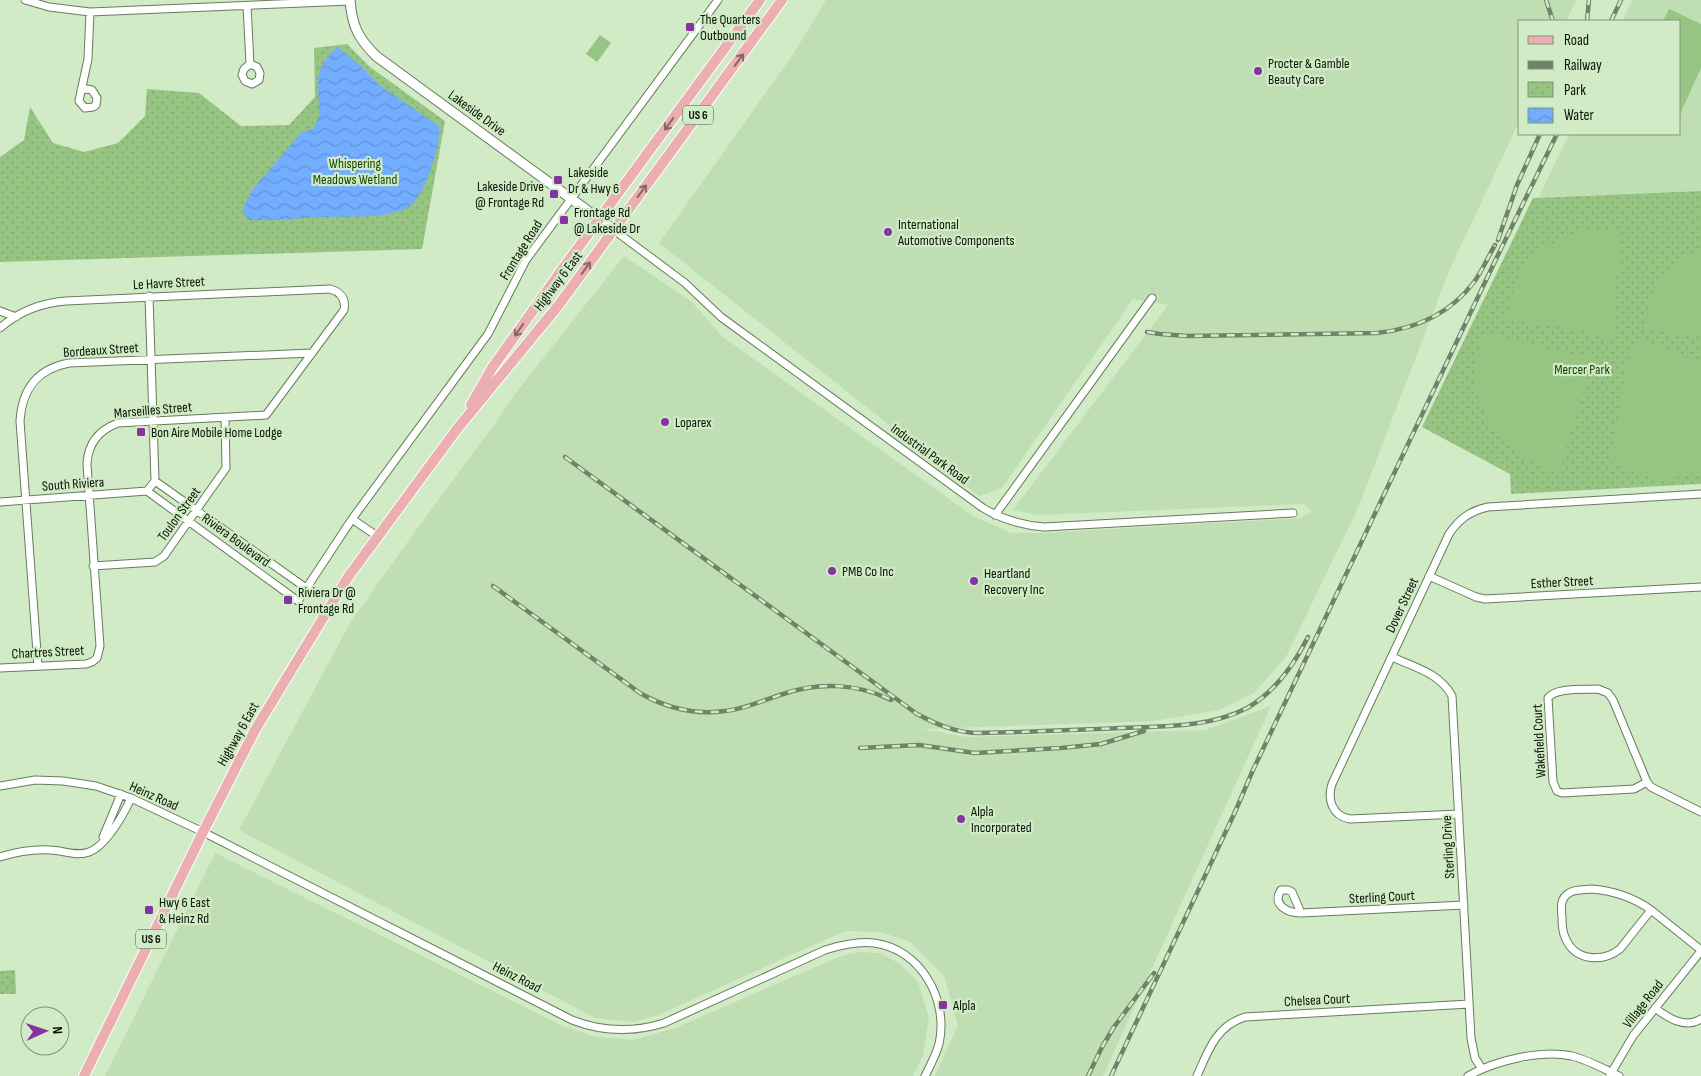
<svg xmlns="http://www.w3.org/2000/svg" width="1701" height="1076" viewBox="0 0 1701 1076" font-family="'Sofia Sans Condensed',sans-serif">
	<defs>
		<pattern id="park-dots" width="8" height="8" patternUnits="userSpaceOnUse" patternTransform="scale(1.25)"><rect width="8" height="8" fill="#96c482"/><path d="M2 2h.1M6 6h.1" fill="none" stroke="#80a86f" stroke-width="1.8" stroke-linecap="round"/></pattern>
		<pattern id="water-waves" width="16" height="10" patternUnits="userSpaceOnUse" patternTransform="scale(1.25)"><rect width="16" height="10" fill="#73adff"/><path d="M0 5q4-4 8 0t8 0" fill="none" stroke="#6294d9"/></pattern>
	</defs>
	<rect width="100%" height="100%" fill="#d0ebc6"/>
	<path fill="#c0deb3" d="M 826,0 L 1576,0 L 1566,21 L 1520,21 L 1520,120 L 1449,271 L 1358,508 L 1286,657 L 1254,693 L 1220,710 L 1154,721 L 922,729 L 967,737 L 1206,730 L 1271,706 L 1103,1076 L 935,1076 L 958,1025 L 944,976 L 909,941 L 880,932 L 845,931 L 658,1015 L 633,1022 L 595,1018 L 239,830 L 350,623 L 414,533 L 496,422 L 518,390 L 624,256 L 691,301 L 723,337 L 973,516 L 1011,533 L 1044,533 L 1301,518 L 1312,511 L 1304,504 L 1038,515 L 1013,510 L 1168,305 L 1133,299 L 1002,488 L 979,496 L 659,243 L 794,53 Z
		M 1632,0 L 1701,0 L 1701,191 L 1539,197 L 1569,134 L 1680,134 L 1680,21 L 1622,21 Z
		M 215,853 L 563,1026 L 593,1036 L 633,1040 L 675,1028 L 841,956 L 861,952 L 880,953 L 900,964 L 918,982 L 929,1018 L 923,1055 L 913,1076 L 105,1076 Z"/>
	<path fill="url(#park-dots)" d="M 347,44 L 370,67 L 445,121 L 422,249 L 0,262 L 0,157 L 24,140 L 30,107 L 53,143 L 84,152 L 118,143 L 145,116 L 147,89 L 199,93 L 241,126 L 289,125 L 315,97 L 314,48 Z
		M 1701,191 L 1701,484 L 1511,494 L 1510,474 L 1422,427 L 1533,198 Z
		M 15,970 L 16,994 L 0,994 L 0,971 Z"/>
	<path fill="#96c482" d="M 1669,9 L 1701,24 L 1701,68 L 1680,114 L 1680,21 L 1663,21 Z
		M 600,35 L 611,43 L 597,62 L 586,54 Z
		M 1594,230 L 1622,232 L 1613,317 L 1616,332 L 1605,341 L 1591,332 L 1507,319 C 1509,309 1510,299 1514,289 C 1526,256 1559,234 1594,230 Z
		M 1701,250 L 1701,336 L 1645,330 C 1647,293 1666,264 1701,250 Z
		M 1484,333 L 1575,355 L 1591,353 L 1598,365 L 1587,378 L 1560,471 C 1552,469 1542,467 1534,463 C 1498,445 1470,404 1475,363 C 1476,353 1481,343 1484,333 Z
		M 1644,341 L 1701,362 L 1701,469 C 1665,486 1644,477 1610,462 L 1630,348 Z"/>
	<path fill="url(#water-waves)" d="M 338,47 L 362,67 L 379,85 L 439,126 C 442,144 424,197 409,207 C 390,219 344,216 322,217 C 297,218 273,221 249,220 L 242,211 L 252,190 L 302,132 L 313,129 L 319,117 L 318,77 C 321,66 328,53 338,47 Z"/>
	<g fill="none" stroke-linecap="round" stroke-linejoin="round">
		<g stroke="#667d5d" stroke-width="9">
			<path id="street" d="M 25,0 L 49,7 L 90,12 L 350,1
				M 247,6 L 250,64 L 244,69 L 242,75 L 245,81 L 252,84 L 259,80 L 260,73 L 257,67 L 250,64
				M 81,90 L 87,89 L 92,90 L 97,98 L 96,105 L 93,107 L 85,108 L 79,101 L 80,96 L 88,59 L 90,12
				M 614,230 L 685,283 L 721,317 L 983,508 C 1003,520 1021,525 1044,527 L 1293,513
				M 0,311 L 16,317
				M 0,328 C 18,312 42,303 66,301 L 330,289 C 341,292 346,299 344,310 L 266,415 L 118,423 C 99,430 88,443 87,464 L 100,646 L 97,658 L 92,662 L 86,664 L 0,668
				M 155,481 L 306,588
				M 147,491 L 298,601 L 352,519 L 488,334 L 526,260 L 718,0
				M 147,491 L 155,481 L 149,296
				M 0,502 L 147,491
				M 995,515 L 1152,298
				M 352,519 L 377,536
				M 93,566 L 155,562 L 164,556 L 226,468 L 225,418
				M 1429,576 L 1476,597 L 1485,599 L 1701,587
				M 1392,657 C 1414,667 1440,673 1452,696 L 1471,1038 L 1475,1058 L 1482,1069
				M 38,666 L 20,421 C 22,389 37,369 69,363 L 312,353
				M 1598,689 L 1608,693 L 1613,700 L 1647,782 L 1634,789 L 1562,793 L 1557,791 L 1553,782 L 1548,698 C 1556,687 1584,690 1598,689 Z
				M 1647,782 L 1651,787 L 1701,812
				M 0,786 L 35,780 L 63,781 L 96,786 L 131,798 L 203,832 L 572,1020 C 603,1032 632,1033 664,1023 L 825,950 C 841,945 857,941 874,943 C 921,949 949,1000 939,1044 C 936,1055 930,1066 925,1076
				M 1459,814 L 1350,819 C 1332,816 1327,799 1332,784 L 1449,534 C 1459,519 1470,511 1488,507 L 1701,494
				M 103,837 L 121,794
				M 0,857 C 16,852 33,849 50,850 C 62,850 77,857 89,852 C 106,846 124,814 131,798
				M 1592,889 C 1615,891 1633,897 1651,910 L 1620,949 C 1602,963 1574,961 1565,937 C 1562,931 1562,924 1562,917 C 1561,908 1560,898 1569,893 C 1575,889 1585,890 1592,889 Z
				M 1651,910 L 1701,950
				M 1301,913 L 1292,892 L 1288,890 L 1281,890 C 1271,906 1289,913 1301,913 L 1464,905
				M 1655,1008 C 1668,1018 1685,1029 1701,1019
				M 1610,1075 L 1633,1036 L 1701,951
				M 1197,1076 C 1208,1051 1216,1026 1245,1017 L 1469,1004
				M 1468,1076 C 1495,1061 1541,1049 1572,1056 C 1588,1060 1604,1069 1619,1076"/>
		</g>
		<g stroke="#667d5d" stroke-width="11">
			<path id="secondary" d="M 350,0 C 352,26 358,38 376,56 L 614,230"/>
		</g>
		<g stroke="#fff" stroke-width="12">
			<path id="primary" d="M 471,405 L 492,368 L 561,271 L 760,0
				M 84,1076 L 203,832 L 255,730 L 348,577 L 457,429 L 558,306 L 782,0"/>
		</g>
		<use href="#street" stroke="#fff" stroke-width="7"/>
		<use href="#secondary" stroke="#fff" stroke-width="9"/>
		<use href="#primary" stroke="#ebafb2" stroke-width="10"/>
		<g stroke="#708369" stroke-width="4.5">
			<path id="rail" d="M 1546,0 L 1553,21
				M 1587,21 L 1589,0
				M 1611,21 L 1621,0
				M 1498,240 L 1517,185 L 1540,134
				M 1147,332 L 1160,334 L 1187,336 L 1377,333 C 1415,329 1450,314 1474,282 C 1482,271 1488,257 1495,245
				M 565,457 L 917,714 C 938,725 956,733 980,733 C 1027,732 1074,730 1121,728 C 1162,726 1209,728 1247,708 C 1275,692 1294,665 1308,637
				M 493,586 L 640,693 C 666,708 695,715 725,711 C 745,709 764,700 783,694 C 818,682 857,683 891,700
				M 860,748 L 919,745 L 975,753 L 1061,748 L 1101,744 L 1144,731
				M 1088,1076 L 1102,1047 L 1114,1027 L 1154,973
				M 1111,1076 L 1235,812 L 1253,770 L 1497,257 L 1557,134"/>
		</g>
		<use href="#rail" stroke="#d0ebc6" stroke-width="2.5" stroke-dasharray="8" stroke-linecap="butt"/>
	</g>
	<defs><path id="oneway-shaft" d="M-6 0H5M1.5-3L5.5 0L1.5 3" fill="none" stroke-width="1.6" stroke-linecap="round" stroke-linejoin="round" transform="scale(1.25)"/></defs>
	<g stroke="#866965">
		<use href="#oneway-shaft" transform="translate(739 60) rotate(-54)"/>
		<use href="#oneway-shaft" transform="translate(669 124) rotate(126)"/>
		<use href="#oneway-shaft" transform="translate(642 191) rotate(-54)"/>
		<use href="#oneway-shaft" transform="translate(586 268) rotate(-54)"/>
		<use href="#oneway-shaft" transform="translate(519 330) rotate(125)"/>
	</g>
	<g fill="#8632a1" stroke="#d0ebc6" stroke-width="2">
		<rect x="685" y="22" width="10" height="10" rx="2.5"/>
		<circle cx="1258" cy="71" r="5"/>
		<rect x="553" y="175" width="10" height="10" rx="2.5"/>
		<rect x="549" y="189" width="10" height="10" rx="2.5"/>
		<rect x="559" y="215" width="10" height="10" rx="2.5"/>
		<circle cx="888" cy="232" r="5"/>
		<circle cx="665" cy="422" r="5"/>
		<rect x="136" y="427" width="10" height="10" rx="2.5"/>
		<circle cx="832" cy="571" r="5"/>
		<circle cx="974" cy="581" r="5"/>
		<rect x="283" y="595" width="10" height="10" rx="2.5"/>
		<circle cx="961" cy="819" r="5"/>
		<rect x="144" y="905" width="10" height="10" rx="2.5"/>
		<rect x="938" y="1000" width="10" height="10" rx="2.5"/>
	</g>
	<g text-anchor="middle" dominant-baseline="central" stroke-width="4.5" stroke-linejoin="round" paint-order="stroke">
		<g fill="#d0ebc6" stroke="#455440" stroke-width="1">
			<rect x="683" y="105.5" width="30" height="19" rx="4"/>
			<rect x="136" y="929.5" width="30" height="19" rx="4"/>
		</g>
		<g font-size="12" font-weight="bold" fill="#0a1306">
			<text x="698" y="115">US 6</text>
			<text x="151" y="939">US 6</text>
		</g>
		<g font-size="14" fill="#0a1306" stroke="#d0ebc6" text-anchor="start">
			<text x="700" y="19">The Quarters<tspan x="700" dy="16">Outbound</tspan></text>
			<text x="1268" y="63">Procter &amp; Gamble<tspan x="1268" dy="16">Beauty Care</tspan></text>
			<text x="568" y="172">Lakeside<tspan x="568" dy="16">Dr &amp; Hwy 6</tspan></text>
			<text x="544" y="186" text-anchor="end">Lakeside Drive<tspan x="544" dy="16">@ Frontage Rd</tspan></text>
			<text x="574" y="212">Frontage Rd<tspan x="574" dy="16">@ Lakeside Dr</tspan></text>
			<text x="898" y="224">International<tspan x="898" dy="16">Automotive Components</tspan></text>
			<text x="675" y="422">Loparex</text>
			<text x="151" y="432">Bon Aire Mobile Home Lodge</text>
			<text x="842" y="571">PMB Co Inc</text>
			<text x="984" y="573">Heartland<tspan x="984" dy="16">Recovery Inc</tspan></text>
			<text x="298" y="592">Riviera Dr @<tspan x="298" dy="16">Frontage Rd</tspan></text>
			<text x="971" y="811">Alpla<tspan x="971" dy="16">Incorporated</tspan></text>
			<text x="159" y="902">Hwy 6 East<tspan x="159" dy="16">&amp; Heinz Rd</tspan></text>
			<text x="953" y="1005">Alpla</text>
		</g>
		<g font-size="14" fill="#0a1306" stroke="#d0ebc6">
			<text transform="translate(477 113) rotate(36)">Lakeside Drive</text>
			<text transform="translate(521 250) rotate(-58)">Frontage Road</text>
			<text transform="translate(558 281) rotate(-53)">Highway 6 East</text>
			<text transform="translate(169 283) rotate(-3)">Le Havre Street</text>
			<text transform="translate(101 350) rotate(-4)">Bordeaux Street</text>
			<text transform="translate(153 410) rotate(-5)">Marseilles Street</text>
			<text transform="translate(930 454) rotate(36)">Industrial Park Road</text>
			<text transform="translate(73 484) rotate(-4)">South Riviera</text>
			<text transform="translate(179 514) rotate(-54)">Toulon Street</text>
			<text transform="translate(236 540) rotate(36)">Riviera Boulevard</text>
			<text transform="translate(1562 582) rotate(-3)">Esther Street</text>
			<text transform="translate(1402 605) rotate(-65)">Dover Street</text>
			<text transform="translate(48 652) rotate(-3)">Chartres Street</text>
			<text transform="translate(238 734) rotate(-61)">Highway 6 East</text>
			<text transform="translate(1539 741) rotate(-93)">Wakefield Court</text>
			<text transform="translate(154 796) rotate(24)">Heinz Road</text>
			<text transform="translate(1448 847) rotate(-93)">Sterling Drive</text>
			<text transform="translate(1382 897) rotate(-3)">Sterling Court</text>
			<text transform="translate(517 977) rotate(27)">Heinz Road</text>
			<text transform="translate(1317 1000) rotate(-3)">Chelsea Court</text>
			<text transform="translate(1643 1004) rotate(-52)">Village Road</text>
		</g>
		<g font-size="14" fill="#193f00" stroke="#d0ebc6">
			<text x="355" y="163">Whispering<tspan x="355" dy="16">Meadows Wetland</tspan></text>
			<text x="1582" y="369">Mercer Park</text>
		</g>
	</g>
	<rect x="1518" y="20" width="162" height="115" fill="#d0ebc6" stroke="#819579"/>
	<rect x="1528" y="36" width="25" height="8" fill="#ebafb2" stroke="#819579"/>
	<text x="1564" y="45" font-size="15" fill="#0a1306">Road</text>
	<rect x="1528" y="61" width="25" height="8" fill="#708369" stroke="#819579"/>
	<text x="1564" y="70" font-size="15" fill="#0a1306">Railway</text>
	<rect x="1528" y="82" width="25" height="15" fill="url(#park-dots)" stroke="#819579"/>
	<text x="1564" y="95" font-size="15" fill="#0a1306">Park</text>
	<rect x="1528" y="108" width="25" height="15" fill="url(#water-waves)" stroke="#819579"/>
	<text x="1564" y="120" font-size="15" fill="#0a1306">Water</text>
	<g transform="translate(45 1031) rotate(87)"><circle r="24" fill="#d0ebc6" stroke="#819579"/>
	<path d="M0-4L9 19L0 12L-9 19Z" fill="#8632a1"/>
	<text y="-8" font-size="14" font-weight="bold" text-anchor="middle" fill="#0a1306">N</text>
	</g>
</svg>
